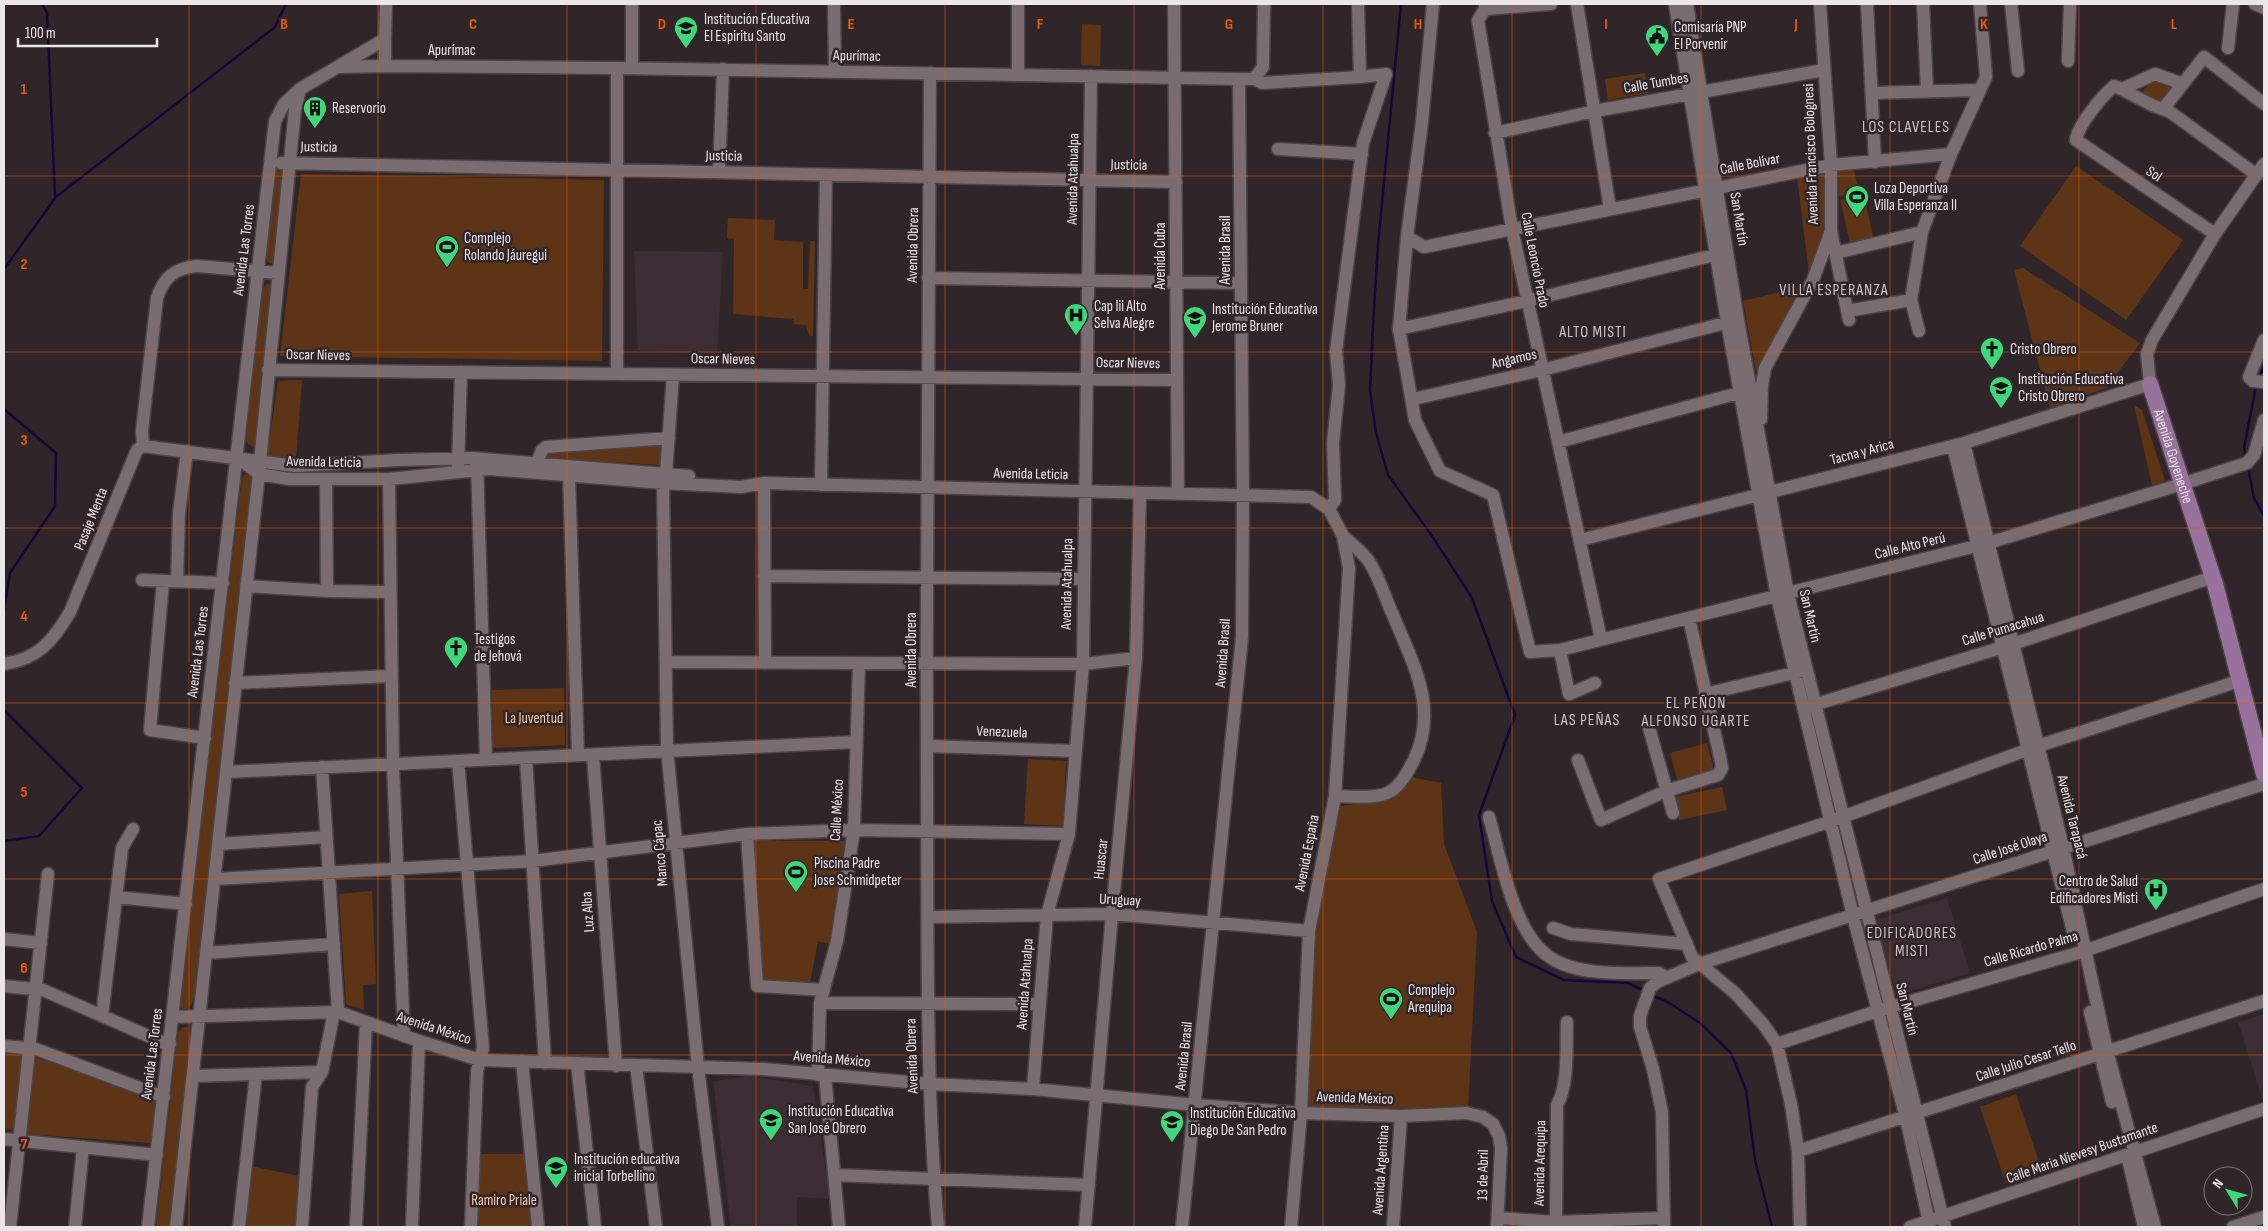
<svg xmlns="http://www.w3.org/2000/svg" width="2268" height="1231" viewBox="0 0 2268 1231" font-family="'Sofia Sans Condensed',sans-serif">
	<rect width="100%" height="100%" fill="#30262a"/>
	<path fill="#3d2d34" d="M 634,251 L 723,252 L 717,354 L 638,351 Z
		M 1947,898 L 1970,973 L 1897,995 L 1874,920 Z
		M 2264,1014 L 2264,1097 L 2262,1098 L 2238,1022 Z
		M 748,1076 L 813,1086 L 830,1199 L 797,1197 L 797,1227 L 731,1227 L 713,1081 Z"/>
	<path fill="#5d3516" d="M 1082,24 L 1101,25 L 1100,66 L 1081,65 Z
		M 1645,73 L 1648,93 L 1608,100 L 1605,79 Z
		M 2155,75 L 2176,90 L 2163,108 L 2142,93 Z
		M 2076,166 L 2183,240 L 2126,320 L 2020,246 Z
		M 1853,167 L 1859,192 L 1839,196 L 1839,169 Z
		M 279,169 L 284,171 L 276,262 L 273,264 L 267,262 L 266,258 L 275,174 Z
		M 1827,172 L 1823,237 L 1809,274 L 1797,177 Z
		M 301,174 L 604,180 L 602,361 L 280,356 Z
		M 1864,194 L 1873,237 L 1850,242 L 1840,200 Z
		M 728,218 L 775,220 L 774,240 L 803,242 L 803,289 L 808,289 L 810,241 L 815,241 L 813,336 L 809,336 L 806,325 L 794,324 L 793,319 L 733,314 L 734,239 L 727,238 Z
		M 2023,268 L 2140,343 L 2106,388 L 2050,408 L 2014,270 Z
		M 267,283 L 273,286 L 256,445 L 253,447 L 247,443 L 246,439 L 262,290 Z
		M 1801,287 L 1756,371 L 1743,301 Z
		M 302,380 L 296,459 L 267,458 L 278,381 Z
		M 2134,405 L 2142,410 L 2165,481 L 2152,485 Z
		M 661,444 L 660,465 L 543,458 L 546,450 Z
		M 247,473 L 252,473 L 253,477 L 194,997 L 190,1007 L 184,1010 L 180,1006 L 242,477 Z
		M 564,688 L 565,745 L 493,748 L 492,690 Z
		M 1707,743 L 1714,770 L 1677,779 L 1670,753 Z
		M 1028,759 L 1066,761 L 1063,826 L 1024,824 Z
		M 1411,777 L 1441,783 L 1444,844 L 1477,932 L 1468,1109 L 1305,1107 L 1315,930 L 1340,806 L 1392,800 Z
		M 1722,787 L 1727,810 L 1679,820 L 1674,797 Z
		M 753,841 L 845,841 L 829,944 L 818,941 L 810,982 L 760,981 Z
		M 372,891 L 376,984 L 363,985 L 364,1010 L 346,1004 L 339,894 Z
		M 183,1027 L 188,1027 L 191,1043 L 172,1227 L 156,1227 L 178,1032 Z
		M 4,1052 L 24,1054 L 16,1130 L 4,1129 Z
		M 36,1058 L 157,1095 L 151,1143 L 25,1134 Z
		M 2016,1094 L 2042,1171 L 2006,1184 L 1980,1107 Z
		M 479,1154 L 526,1154 L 535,1227 L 477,1227 Z
		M 250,1166 L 299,1176 L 296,1227 L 242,1227 Z"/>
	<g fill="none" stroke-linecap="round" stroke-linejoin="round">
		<path stroke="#150638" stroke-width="2.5" d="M 42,4 L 47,13 L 55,196
			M 1401,4 L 1378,245 L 1373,326 L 1370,390 L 1376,433 L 1388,475 L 1432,536 L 1472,598 L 1515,715 L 1479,815 L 1492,901 L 1516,957 L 1564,980 L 1628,983 L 1645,991
			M 4,269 L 56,197 L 275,27 L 286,4
			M 2259,378 L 2264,366
			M 4,409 L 56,453 L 55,506 L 10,573 L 4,610
			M 2246,456 L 2244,448 L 2256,386
			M 2248,467 L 2254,498 L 2264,516
			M 4,710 L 82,788 L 39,836 L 4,841
			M 1652,995 L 1671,1004 L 1700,1023 L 1731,1053 L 1746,1090 L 1755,1160 L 1772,1227"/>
		<g stroke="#4b4346" stroke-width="15">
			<path id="minor" d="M 632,4 L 632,68
				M 834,4 L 835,71
				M 1018,4 L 1018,75
				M 1174,4 L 1178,494
				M 1358,4 L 1360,77
				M 1433,4 L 1422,122 L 1407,237 L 1399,329 L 1415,420 L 1440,471 L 1493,495 L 1530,652 L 1560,650 L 1988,543 L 2182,484 L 2247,463 L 2254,455 L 2264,420
				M 1485,4 L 1485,9 L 1478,20 L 1512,229 L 1601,639
				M 1577,4 L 1610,209
				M 1675,4 L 1727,322 L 1777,597 L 1853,916 L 1906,1118 L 1930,1227
				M 1687,4 L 1738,320 L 1788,594 L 1945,1227
				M 1867,4 L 1875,162
				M 1923,4 L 1927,91
				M 2011,4 L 2018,71
				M 2255,4 L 2264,8
				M 1485,9 L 1551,4
				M 385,39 L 385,66
				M 2228,48 L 2233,4
				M 2068,61 L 2070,4
				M 340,67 L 385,66 L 617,68 L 1239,79 L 1254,79 L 1262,83 L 1360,77 L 1386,74 L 1363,143 L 1336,351 L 1339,385 L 1333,443 L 1335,500 L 1329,509
				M 930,73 C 928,307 926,541 927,775 C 928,926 925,1077 938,1227
				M 1254,79 L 1263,67 L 1264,4
				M 2122,89 L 2155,74 L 2183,84
				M 1872,93 L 1979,90
				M 2163,109 L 2204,57 L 2264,104
				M 1495,133 L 1595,111 L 1824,70
				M 1278,149 L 1362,154
				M 281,163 L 1176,182
				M 719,172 L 723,69
				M 1831,231 L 1849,320
				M 2215,234 L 2076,140 C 2078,125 2102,96 2114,86 L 2119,88 L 2152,105 L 2170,112 L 2257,175
				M 1407,237 L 1424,247 L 1831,165 L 1951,154
				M 1836,253 L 1922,232
				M 928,278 L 1241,283
				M 1847,311 L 1911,300
				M 1399,329 L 1526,301 L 1723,253
				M 1919,331 L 1911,300 L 1922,232 L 1951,154 L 1986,77 L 1980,4
				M 2264,340 L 2249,377 L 2253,381 L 2264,382
				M 268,370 L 1177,380
				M 617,374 L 617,68
				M 673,375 L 666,474 L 663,483 L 667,749 L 698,1067 L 718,1227
				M 1413,399 L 1542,370 L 1733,321
				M 1761,419 L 1762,385 L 1765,368 L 1813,280 L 1831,231 L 1831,165 L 1820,4
				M 1558,442 L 1746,391
				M 1964,443 L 2063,847 L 2107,1051 L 2155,1227
				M 143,446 L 142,431 L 157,298 C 164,277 175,268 197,266 L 278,273
				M 1953,446 L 2074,936
				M 237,457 L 259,474 L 289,479 L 389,479 L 489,469 L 663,483 L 741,487 L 764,483 L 1311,497 L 1329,509 L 1343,536 L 1349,568 L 1335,796 L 1309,931 L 1301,1113 L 1291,1227
				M 477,462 L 486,759
				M 537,463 L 542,450 L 546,447 L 669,438
				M 458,466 L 461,372
				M 569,476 L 578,755
				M 326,479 L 327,591
				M 389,479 L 393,764 L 404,1036
				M 764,483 L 765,663
				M 821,485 L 826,175
				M 1580,540 L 1964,443 L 2150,384 L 2147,354 L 2152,340 L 2215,234 L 2264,164
				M 764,576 L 1084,579
				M 142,580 L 223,583
				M 163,581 L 150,730 L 205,738
				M 177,581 L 179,513 L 187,451
				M 246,586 L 327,591 L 389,592
				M 1560,650 L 1569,694 L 1595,683
				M 666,662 L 1083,664 L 1136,658
				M 4,664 C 38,659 53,641 70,612 L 137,450 L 143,446 L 295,466 L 398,460 L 472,458 L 689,476
				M 235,683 L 391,676
				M 1705,694 L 1802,671
				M 1807,707 L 2013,644 L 2213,577
				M 1648,724 L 1673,813
				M 927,746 L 1076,751
				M 593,756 L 616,1066
				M 526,758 L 545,1063
				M 1578,760 L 1601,820 L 1666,791 L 1718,775 L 1722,768 L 1720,757 L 1689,618
				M 458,761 L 483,1048 L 477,1071 L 471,1227
				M 322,767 L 338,1012
				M 226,772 L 856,742
				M 1335,796 C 1351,796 1377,800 1391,791 C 1402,784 1408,771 1414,760 C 1439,708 1413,664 1393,615 C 1385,598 1380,579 1370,563 C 1364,553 1352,544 1343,536
				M 1489,817 C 1501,858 1513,934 1551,958 C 1578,976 1627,973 1659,973 L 1666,977
				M 747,834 L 757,986 L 824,990
				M 219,844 L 326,837
				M 215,879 L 533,861 L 747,834 L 854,830 L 1069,834
				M 116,897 L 186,904
				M 928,917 L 1112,914 L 1309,931
				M 1553,928 L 1571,934 L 1687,944
				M 4,939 L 41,943
				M 206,953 L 334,944
				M 4,986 L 43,990 L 164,1043 L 170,1044
				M 820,1003 L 1040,1004
				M 2090,1012 L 2112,1102
				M 102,1016 L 122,848 L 133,829
				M 173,1017 L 338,1012 L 419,1041 L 480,1060 L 763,1069 L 930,1084 L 1033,1089 L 1196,1105 L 1301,1113 L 1401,1116 L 1466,1113 L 1483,1117 L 1493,1124 L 1499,1136 L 1501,1148 L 1497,1227
				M 1777,1044 L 1877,1011 L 2078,953 L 2264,889
				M 4,1046 L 36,1049 L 164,1097
				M 522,1061 L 538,1227
				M 577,1063 L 595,1227
				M 636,1065 L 656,1227
				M 818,1075 L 820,1003 L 837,941 L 854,830 L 859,663
				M 825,1075 L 839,1227
				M 193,1076 L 322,1072
				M 1033,1089 L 1047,915 L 1069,834 L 1083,664 L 1091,76
				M 4,1139 L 157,1155
				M 1798,1151 L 2264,1001
				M 2127,1155 L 2144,1227
				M 834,1175 L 1089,1185
				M 1498,1218 L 1556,1222 L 1664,1218
				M 10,1227 L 48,874
				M 75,1227 L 83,1147
				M 148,1227 L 275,121 L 284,104 L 300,89 L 385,39 L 386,4
				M 176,1227 L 258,482 L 295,110 L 300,89
				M 239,1227 L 256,1074
				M 302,1227 L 312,1087 L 322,1072 L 334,1012
				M 356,1227 L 366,1023
				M 412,1227 L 419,1041
				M 1085,1227 L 1112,914 L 1136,658 L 1140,493
				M 1182,1227 L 1242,637 L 1243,495 L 1239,79
				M 1393,1227 L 1401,1116
				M 1556,1227 L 1557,1105 C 1569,1084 1566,1047 1567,1022
				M 1664,1227 L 1662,1112 L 1653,1069 L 1640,1027 L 1640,1016 L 1650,988 L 1657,982 L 1699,964 L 2264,784
				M 1800,1227 L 1798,1151 L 1791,1104 L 1777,1044 L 1763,1024 L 1736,994 L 1692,957 L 1659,879 L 1831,821 L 2038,746 L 2242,680
				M 1910,1227 L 2264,1109
				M 2233,1227 L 2264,1217"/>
		</g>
		<g stroke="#4b4346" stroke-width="19">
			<g id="major">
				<path id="s1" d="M 2150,384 L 2215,584 L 2264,774"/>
			</g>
		</g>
		<use href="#minor" stroke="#796d72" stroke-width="12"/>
		<use href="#major" stroke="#98719d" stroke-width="16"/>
	</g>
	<path fill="none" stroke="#e8590c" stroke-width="1" stroke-opacity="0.55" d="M 189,4 L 189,1227M 378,4 L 378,1227M 567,4 L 567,1227M 756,4 L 756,1227M 945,4 L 945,1227M 1134,4 L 1134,1227M 1323,4 L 1323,1227M 1512,4 L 1512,1227M 1701,4 L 1701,1227M 1890,4 L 1890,1227M 2079,4 L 2079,1227M 4,176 L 2264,176M 4,352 L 2264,352M 4,528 L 2264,528M 4,703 L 2264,703M 4,879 L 2264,879M 4,1055 L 2264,1055"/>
	<defs>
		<g id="school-pin" transform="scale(1.25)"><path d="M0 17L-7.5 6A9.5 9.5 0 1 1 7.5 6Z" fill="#40d77c" stroke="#30262a"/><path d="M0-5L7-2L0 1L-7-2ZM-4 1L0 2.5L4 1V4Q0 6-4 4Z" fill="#111"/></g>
		<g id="civic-pin" transform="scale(1.25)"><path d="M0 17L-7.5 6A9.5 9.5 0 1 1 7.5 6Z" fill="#40d77c" stroke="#30262a"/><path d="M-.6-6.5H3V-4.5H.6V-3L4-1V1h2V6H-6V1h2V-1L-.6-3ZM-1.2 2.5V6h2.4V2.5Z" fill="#111"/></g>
		<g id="building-pin" transform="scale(1.25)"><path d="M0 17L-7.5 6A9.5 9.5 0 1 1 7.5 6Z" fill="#40d77c" stroke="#30262a"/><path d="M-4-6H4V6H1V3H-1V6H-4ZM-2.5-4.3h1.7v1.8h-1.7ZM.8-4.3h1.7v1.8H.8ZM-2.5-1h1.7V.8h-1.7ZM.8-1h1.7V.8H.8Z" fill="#111"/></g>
		<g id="stadium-pin" transform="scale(1.25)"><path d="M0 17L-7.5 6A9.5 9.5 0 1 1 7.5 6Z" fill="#40d77c" stroke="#30262a"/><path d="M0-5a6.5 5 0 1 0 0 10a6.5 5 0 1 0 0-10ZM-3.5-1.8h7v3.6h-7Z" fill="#111"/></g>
		<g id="hospital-pin" transform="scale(1.25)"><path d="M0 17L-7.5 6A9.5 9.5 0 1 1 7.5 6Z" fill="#40d77c" stroke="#30262a"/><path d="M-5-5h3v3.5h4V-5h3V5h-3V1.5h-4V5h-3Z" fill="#111"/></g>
		<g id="church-pin" transform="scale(1.25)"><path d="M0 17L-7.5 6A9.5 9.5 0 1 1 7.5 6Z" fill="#40d77c" stroke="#30262a"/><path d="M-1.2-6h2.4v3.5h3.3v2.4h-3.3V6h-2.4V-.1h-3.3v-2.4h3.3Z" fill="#111"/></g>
	</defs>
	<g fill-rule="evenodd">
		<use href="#school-pin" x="686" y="28"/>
		<use href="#civic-pin" x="1657" y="36"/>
		<use href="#building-pin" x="315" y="108"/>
		<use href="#stadium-pin" x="1857" y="197"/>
		<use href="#stadium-pin" x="447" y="247"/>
		<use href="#hospital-pin" x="1076" y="315"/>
		<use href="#school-pin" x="1195" y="318"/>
		<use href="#church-pin" x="1992" y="349"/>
		<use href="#school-pin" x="2001" y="388"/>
		<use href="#church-pin" x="456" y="648"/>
		<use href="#stadium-pin" x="796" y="872"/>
		<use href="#hospital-pin" x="2156" y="890"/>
		<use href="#stadium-pin" x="1391" y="999"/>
		<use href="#school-pin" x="771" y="1120"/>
		<use href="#school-pin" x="1172" y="1122"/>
		<use href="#school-pin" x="556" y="1168"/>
	</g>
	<g text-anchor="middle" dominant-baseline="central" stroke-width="5" stroke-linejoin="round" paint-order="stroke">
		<g font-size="15" fill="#ede6e8" stroke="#30262a" text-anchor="start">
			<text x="704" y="19">Institución Educativa<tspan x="704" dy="17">El Espiritu Santo</tspan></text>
			<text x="1674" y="27">Comisaría PNP<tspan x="1674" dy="17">El Porvenir</tspan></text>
			<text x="332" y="108">Reservorio</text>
			<text x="1874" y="188">Loza Deportiva<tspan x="1874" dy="17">Villa Esperanza II</tspan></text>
			<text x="464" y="238">Complejo<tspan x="464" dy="17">Rolando Jáuregui</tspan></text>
			<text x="1094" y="306">Cap Iii Alto<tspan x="1094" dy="17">Selva Alegre</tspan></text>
			<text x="1212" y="309">Institución Educativa<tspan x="1212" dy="17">Jerome Bruner</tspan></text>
			<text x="2010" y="349">Cristo Obrero</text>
			<text x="2018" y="379">Institución Educativa<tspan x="2018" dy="17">Cristo Obrero</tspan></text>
			<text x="474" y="639">Testigos<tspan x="474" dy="17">de Jehová</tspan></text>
			<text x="814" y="863">Piscina Padre<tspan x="814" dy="17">Jose Schmidpeter</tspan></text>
			<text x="2138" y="881" text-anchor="end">Centro de Salud<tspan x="2138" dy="17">Edificadores Misti</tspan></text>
			<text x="1408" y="990">Complejo<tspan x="1408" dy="17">Arequipa</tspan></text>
			<text x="788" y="1111">Institución Educativa<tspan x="788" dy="17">San José Obrero</tspan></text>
			<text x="1190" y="1113">Institución Educativa<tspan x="1190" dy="17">Diego De San Pedro</tspan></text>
			<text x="574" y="1159">Institución educativa<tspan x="574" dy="17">inicial Torbellino</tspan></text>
		</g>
		<g font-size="15" fill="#ede6e8" stroke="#30262a">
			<text x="452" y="50">Apurímac</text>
			<text transform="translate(857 56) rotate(1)">Apurímac</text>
			<text transform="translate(1656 83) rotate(-10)">Calle Tumbes</text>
			<text transform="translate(319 147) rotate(1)">Justicia</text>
			<text transform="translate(1811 154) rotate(-92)">Avenida Francisco Bolognesi</text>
			<text transform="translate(724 156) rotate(1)">Justicia</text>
			<text transform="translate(1750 164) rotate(-11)">Calle Bolívar</text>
			<text transform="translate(1129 165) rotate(1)">Justicia</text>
			<text transform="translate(2154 174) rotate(34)">Sol</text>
			<text transform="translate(1073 179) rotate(-89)">Avenida Atahualpa</text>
			<text transform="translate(1739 219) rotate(81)">San Martín</text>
			<text transform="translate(913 245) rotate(-89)">Avenida Obrera</text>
			<text transform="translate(244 250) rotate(-83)">Avenida Las Torres</text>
			<text transform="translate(1225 250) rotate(-90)">Avenida Brasil</text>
			<text transform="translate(1160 256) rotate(-90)">Avenida Cuba</text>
			<text transform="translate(1535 260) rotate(79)">Calle Leoncio Prado</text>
			<text transform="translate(318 355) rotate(1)">Oscar Nieves</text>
			<text transform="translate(723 359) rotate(1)">Oscar Nieves</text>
			<text transform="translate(1514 359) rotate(-13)">Angamos</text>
			<text transform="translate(1128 363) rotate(1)">Oscar Nieves</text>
			<text transform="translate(1862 452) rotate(-15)">Tacna y Arica</text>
			<text stroke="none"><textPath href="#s1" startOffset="76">Avenida Goyeneche</textPath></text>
			<text transform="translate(324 462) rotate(1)">Avenida Leticia</text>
			<text transform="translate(1031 474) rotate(1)">Avenida Leticia</text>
			<text transform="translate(91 519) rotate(-68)">Pasaje Menta</text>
			<text transform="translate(1910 546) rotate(-14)">Calle Alto Perú</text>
			<text transform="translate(1067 584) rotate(-89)">Avenida Atahualpa</text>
			<text transform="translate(1810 616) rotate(77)">San Martín</text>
			<text transform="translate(2003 629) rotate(-17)">Calle Pumacahua</text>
			<text transform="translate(911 650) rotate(-90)">Avenida Obrera</text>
			<text transform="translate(198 652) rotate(-83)">Avenida Las Torres</text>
			<text transform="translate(1223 653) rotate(-86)">Avenida Brasil</text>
			<text transform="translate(1002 732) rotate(2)">Venezuela</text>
			<text transform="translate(837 810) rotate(-87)">Calle México</text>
			<text transform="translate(2072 817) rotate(76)">Avenida Tarapacá</text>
			<text transform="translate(2010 848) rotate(-18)">Calle José Olaya</text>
			<text transform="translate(660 853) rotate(-95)">Manco Cápac</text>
			<text transform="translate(1307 853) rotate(-79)">Avenida España</text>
			<text transform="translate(1101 859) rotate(-84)">Huascar</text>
			<text transform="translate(1120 900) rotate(3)">Uruguay</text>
			<text transform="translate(588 912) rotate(-94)">Luz Alba</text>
			<text transform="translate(2031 949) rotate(-16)">Calle Ricardo Palma</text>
			<text transform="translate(1025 984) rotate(-86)">Avenida Atahualpa</text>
			<text transform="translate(1907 1009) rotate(76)">San Martín</text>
			<text transform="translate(434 1028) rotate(18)">Avenida México</text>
			<text transform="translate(152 1054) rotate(-83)">Avenida Las Torres</text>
			<text transform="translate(912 1056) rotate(-92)">Avenida Obrera</text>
			<text transform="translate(1184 1056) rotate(-84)">Avenida Brasil</text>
			<text transform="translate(832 1059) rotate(5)">Avenida México</text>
			<text transform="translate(2026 1061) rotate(-18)">Calle Julio Cesar Tello</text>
			<text transform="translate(1355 1098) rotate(2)">Avenida México</text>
			<text transform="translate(2082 1153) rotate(-19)">Calle Maria Nievesy Bustamante</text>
			<text transform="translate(1540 1163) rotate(-89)">Avenida Arequipa</text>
			<text transform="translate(1381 1170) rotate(-86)">Avenida Argentina</text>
			<text transform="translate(1483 1175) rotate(-89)">13 de Abril</text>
		</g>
		<g font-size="15" fill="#fccba9" stroke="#30262a">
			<text x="534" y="718">La Juventud</text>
			<text x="504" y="1200">Ramiro Priale</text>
		</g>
		<g font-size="16" letter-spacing="1" fill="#d0c2c7" stroke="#30262a">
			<text x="1906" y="127">LOS CLAVELES</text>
			<text x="1834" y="290">VILLA ESPERANZA</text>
			<text x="1593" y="332">ALTO MISTI</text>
			<text x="1696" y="703">EL PEÑON<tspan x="1696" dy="18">ALFONSO UGARTE</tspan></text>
			<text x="1587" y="720">LAS PEÑAS</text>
			<text x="1912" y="933">EDIFICADORES<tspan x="1912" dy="18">MISTI</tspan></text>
		</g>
	</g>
	<g font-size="16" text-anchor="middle" font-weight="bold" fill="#e8590c" stroke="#30262a" stroke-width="5" stroke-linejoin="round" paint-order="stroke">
		<text x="284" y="29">B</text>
		<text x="473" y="29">C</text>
		<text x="662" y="29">D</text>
		<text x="851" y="29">E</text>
		<text x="1040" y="29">F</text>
		<text x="1229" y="29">G</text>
		<text x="1418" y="29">H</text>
		<text x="1606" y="29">I</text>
		<text x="1796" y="29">J</text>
		<text x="1984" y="29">K</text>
		<text x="2174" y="29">L</text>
		<text x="24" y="94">1</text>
		<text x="24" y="269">2</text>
		<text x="24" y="445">3</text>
		<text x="24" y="621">4</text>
		<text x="24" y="797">5</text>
		<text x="24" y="973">6</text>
		<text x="24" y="1149">7</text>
	</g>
	<rect width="2268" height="1231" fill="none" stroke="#ede6e8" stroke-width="10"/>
	<g transform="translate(2228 1191) rotate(307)"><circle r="24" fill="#30262a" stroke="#7c7376"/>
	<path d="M0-4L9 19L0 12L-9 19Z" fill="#40d77c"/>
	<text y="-8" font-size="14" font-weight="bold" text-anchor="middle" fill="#ede6e8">N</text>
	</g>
	<path d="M18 38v8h139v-8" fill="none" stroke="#ede6e8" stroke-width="2.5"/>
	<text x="25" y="38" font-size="15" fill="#ede6e8" stroke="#30262a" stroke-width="4" paint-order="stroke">100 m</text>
</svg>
